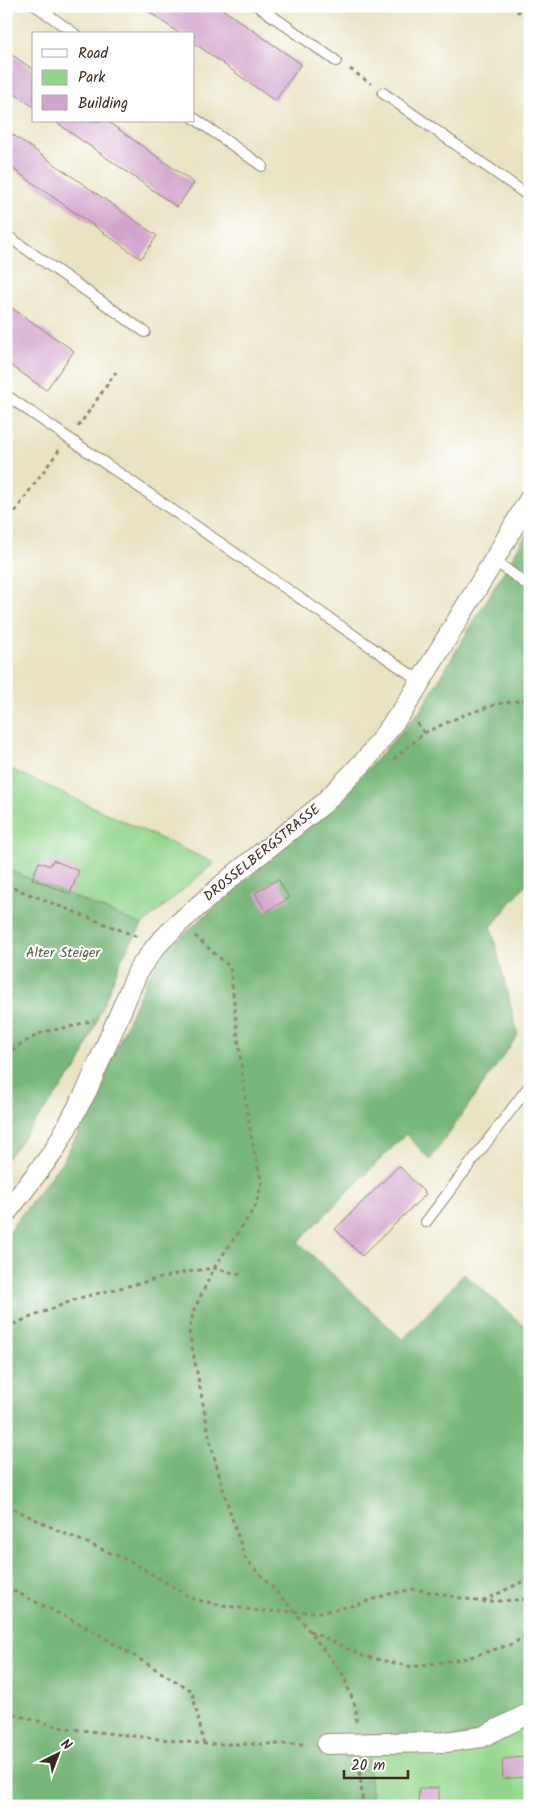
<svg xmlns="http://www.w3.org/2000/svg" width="536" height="1812" viewBox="0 0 536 1812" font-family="Kalam,sans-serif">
	<rect width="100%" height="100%" fill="#fff"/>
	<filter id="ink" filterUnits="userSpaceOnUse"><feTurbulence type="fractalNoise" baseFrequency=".02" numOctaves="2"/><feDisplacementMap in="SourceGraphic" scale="10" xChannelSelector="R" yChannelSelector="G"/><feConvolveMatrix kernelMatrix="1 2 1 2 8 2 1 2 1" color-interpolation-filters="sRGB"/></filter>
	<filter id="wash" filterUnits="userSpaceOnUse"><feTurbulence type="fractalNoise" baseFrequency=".0096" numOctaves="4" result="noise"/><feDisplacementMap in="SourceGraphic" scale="20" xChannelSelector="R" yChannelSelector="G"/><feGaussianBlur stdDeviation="1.12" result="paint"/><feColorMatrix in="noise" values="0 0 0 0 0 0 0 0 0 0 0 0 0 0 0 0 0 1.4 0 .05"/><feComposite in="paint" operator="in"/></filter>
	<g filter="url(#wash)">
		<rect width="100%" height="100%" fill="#e9e3c3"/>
		<path fill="#93d58c" stroke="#678055" d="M 6,767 L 214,863 L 142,925 L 6,869 Z
			M 530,1724 L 530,1806 L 372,1806 L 368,1752 Z"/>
		<path fill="#76b678" stroke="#58704b" d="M 530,528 L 530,879 L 491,927 L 518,1035 L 430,1160 L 406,1134 L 298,1242 L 403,1340 L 464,1274 L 530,1331 L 530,1724 L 368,1752 L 372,1806 L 6,1806 L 6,1235 L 64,1159 L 85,1120 L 147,978 L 167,949 L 346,793 L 420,711 Z
			M 6,869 L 142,925 L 122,958 L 79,1065 L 6,1160 Z"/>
		<g id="blocks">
			<path fill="#d2a3cc" d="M 141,6 L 218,6 L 301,64 L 275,101 L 194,43 L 194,34 L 180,34 Z
				M 6,51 L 34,70 L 34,107 L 6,88 Z
				M 54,121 L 107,121 L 194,183 L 177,207 Z
				M 6,130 L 157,236 L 141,259 L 6,164 Z
				M 6,304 L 74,351 L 46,390 L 6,362 Z
				M 53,860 L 79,871 L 70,894 L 32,879 L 39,862 L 50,866 Z
				M 278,879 L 289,898 L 266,912 L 255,893 Z
				M 399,1166 L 426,1194 L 362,1256 L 335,1229 Z
				M 523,1757 L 524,1777 L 503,1779 L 502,1759 Z
				M 419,1788 L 439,1788 L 439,1806 L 418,1806 Z"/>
		</g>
	</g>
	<g filter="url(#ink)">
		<use href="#blocks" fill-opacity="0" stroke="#928670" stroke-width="1"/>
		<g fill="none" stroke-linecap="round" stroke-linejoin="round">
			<g stroke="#928670" stroke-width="12">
				<path id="service" d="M 36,6 L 75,34
					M 258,6 L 336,61
					M 383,93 L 530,197
					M 194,118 L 262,166
					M 6,235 L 145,332
					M 6,395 L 420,681
					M 494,560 L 530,587
					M 426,1222 L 530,1085"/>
			</g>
			<g stroke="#928670" stroke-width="22">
				<path id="minor" d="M 6,1213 L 54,1151 L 87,1090 L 139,969 L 157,945 L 180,922 L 235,874 L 323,804 L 368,757 L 405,707 L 494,560 L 530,498
					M 327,1744 L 445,1742 L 482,1737 L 530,1713"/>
			</g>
			<path stroke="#928670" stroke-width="3" stroke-dasharray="4 4" stroke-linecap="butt" d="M 510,6 L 530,20
				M 350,69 L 371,84
				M 78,427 L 116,372
				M 6,525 L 32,487 L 60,449
				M 417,723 L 424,733
				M 394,759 L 424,733 L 461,716 L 497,704 L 530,699
				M 6,885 L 138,937
				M 195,936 L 230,967 L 245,1097 L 253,1147 L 262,1183 L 255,1207 L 214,1268 L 194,1310 L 189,1331 L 211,1445 L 225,1496 L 245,1558 L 295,1612 L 343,1675 L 356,1708 L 356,1723
				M 6,1056 L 14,1048 L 43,1032 L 73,1026 L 94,1020
				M 6,1327 L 79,1298 L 181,1273 L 214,1268 L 242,1275
				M 6,1505 L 61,1532 L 132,1562 L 193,1599 L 221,1605 L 261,1611 L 323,1612 L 356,1605 L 389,1594 L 414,1589 L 482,1602 L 530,1599
				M 6,1587 L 90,1629 L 192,1691 L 204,1744
				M 483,1601 L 530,1578
				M 310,1631 L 363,1656 L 412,1667 L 467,1658 L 512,1644 L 530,1634
				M 6,1712 L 63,1728 L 204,1744 L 307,1744
				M 359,1764 L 363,1806"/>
			<use href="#service" stroke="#fff" stroke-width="10"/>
			<use href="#minor" stroke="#fff" stroke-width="20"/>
		</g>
	</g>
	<g text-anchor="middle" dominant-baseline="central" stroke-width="4.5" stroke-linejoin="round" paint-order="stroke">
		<g font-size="14" fill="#3b2a1e" stroke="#fff">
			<text transform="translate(262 853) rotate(-39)">DROSSELBERGSTRASSE</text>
		</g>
		<g font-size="14" fill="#555d3f" stroke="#fff">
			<text x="63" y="953">Alter Steiger</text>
		</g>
	</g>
	<rect width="536" height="1812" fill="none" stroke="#fff" stroke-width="25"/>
	<rect x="32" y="32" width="162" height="90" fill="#ffffff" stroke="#b1aaa5"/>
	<rect x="42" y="49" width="25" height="8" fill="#ffffff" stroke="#b1aaa5"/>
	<text x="78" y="58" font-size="15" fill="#3b2a1e">Road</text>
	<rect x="42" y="70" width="25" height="15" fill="#93d58c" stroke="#b1aaa5"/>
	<text x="78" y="82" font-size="15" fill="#3b2a1e">Park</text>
	<rect x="42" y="95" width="25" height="15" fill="#d2a3cc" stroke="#b1aaa5"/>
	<text x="78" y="108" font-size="15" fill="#3b2a1e">Building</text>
	<g transform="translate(58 1754) rotate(42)" stroke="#ffffff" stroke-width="4" paint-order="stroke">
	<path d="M0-4L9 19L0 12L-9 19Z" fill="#3b2a1e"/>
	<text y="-8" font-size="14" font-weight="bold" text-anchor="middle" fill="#3b2a1e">N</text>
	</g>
	<path d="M344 1770v8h64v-8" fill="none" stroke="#3b2a1e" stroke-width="2.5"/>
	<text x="351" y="1770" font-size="15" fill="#3b2a1e" stroke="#ffffff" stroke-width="4" paint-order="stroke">20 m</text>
</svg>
